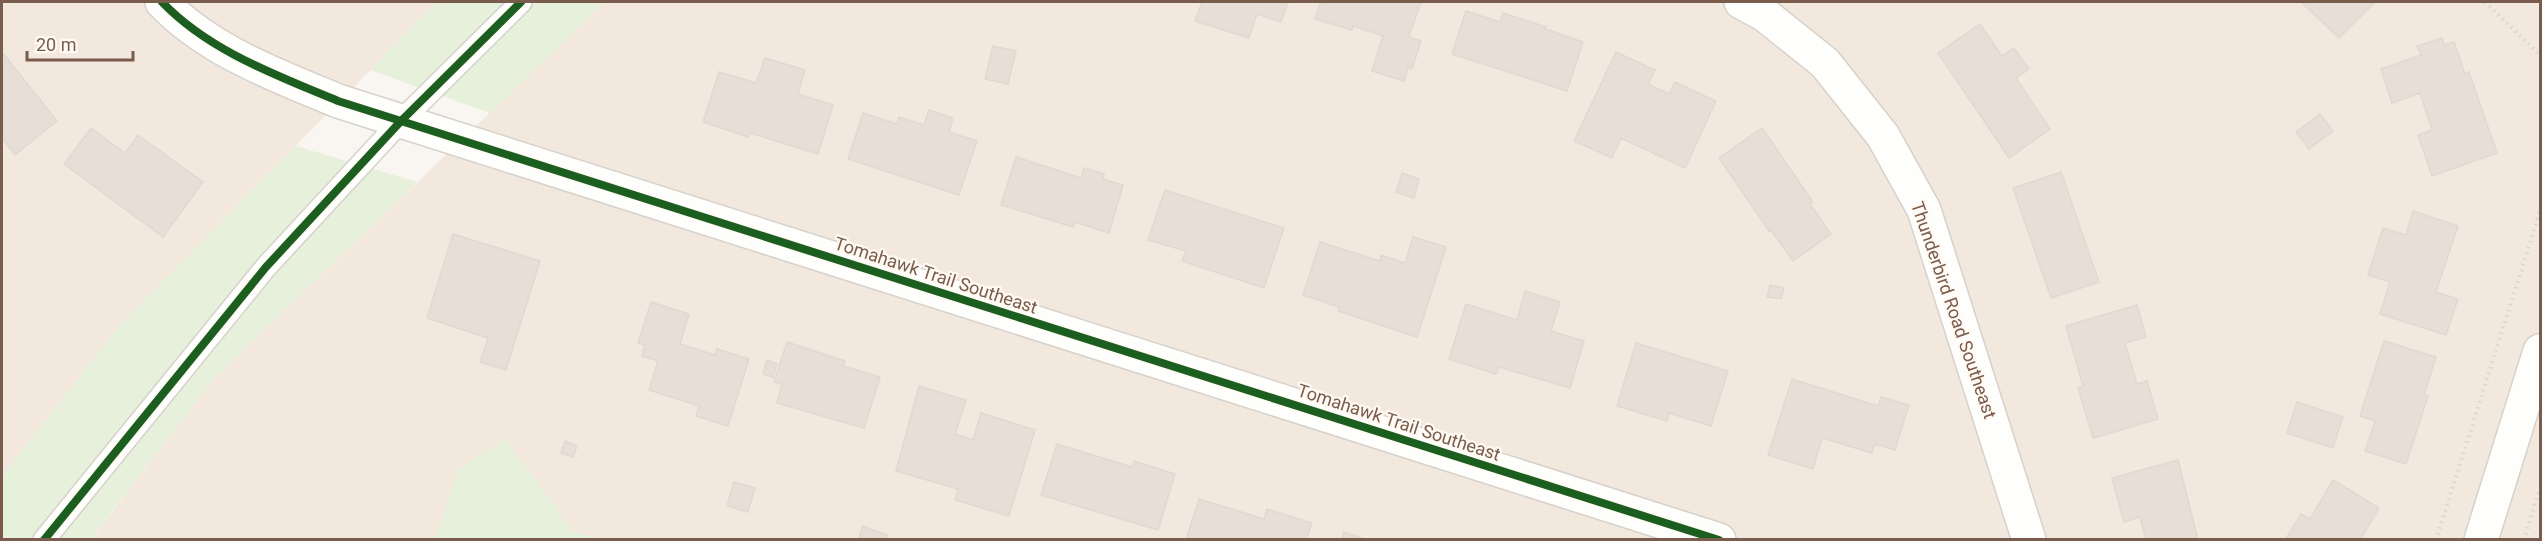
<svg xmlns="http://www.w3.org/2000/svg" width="2542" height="541" viewBox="0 0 2542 541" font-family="Roboto,sans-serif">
	<rect width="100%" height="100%" fill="#f9f5f0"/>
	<path fill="#f2e8de" d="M 2,2 L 437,2 L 122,323 L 2,476 Z
		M 605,2 L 2540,2 L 2540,539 L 91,540 L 215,377 Z"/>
	<path fill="#e7f0db" d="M 437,2 L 605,2 L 490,113 L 370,70 Z
		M 296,146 L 417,182 L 215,377 L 91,539 L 2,539 L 2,476 L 122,323 Z
		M 506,440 L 574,532 L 604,539 L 436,539 L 457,469 Z"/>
	<path fill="#e6ded7" stroke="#e2d8d2" stroke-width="1.5" d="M 1202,2 L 1288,2 L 1281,22 L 1257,14 L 1249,38 L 1195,21 Z
		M 1321,2 L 1421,2 L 1409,37 L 1421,41 L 1412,69 L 1408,68 L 1404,81 L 1372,71 L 1383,36 L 1353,26 L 1352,30 L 1315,19 Z
		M 2301,2 L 2375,2 L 2339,38 Z
		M 1466,11 L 1500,22 L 1503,13 L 1546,27 L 1545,29 L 1583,42 L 1567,91 L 1452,54 Z
		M 1980,24 L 2002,56 L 2014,48 L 2029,69 L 2016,78 L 2050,129 L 2009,158 L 1938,53 Z
		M 2442,38 L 2444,45 L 2454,42 L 2465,74 L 2469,72 L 2497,153 L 2432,176 L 2418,135 L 2432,130 L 2420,93 L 2392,103 L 2381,69 L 2421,55 L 2417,46 Z
		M 993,46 L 1016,51 L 1008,84 L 985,79 Z
		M 2,52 L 57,121 L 15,155 L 2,138 Z
		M 1616,52 L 1655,70 L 1648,84 L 1669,94 L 1675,82 L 1716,101 L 1685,168 L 1621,138 L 1612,158 L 1574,141 Z
		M 765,58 L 805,70 L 798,94 L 833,105 L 818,154 L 750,133 L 748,137 L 703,122 L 719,72 L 756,83 Z
		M 929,110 L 953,118 L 949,132 L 977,141 L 959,195 L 848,159 L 863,113 L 897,124 L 899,117 L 924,125 Z
		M 2320,114 L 2333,131 L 2309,149 L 2296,132 Z
		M 91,128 L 125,153 L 138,135 L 203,182 L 163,237 L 64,164 Z
		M 1762,128 L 1813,202 L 1810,204 L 1831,234 L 1793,261 L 1771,230 L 1769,231 L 1719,158 Z
		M 1016,157 L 1081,178 L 1084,168 L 1104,174 L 1103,179 L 1123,185 L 1109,233 L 1075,222 L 1073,227 L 1001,205 Z
		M 2061,172 L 2099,282 L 2051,298 L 2013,188 Z
		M 1402,173 L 1419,179 L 1414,198 L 1396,192 Z
		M 1165,190 L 1284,228 L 1264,288 L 1182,261 L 1186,251 L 1148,240 Z
		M 2413,211 L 2458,226 L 2436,292 L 2458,299 L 2446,335 L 2380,314 L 2390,282 L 2368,275 L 2383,228 L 2406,235 Z
		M 453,234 L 540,261 L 506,370 L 480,362 L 488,338 L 427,318 Z
		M 1413,237 L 1446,247 L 1417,337 L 1338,311 L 1339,307 L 1303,295 L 1320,242 L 1380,261 L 1381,255 L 1405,263 Z
		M 1770,285 L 1784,288 L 1781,299 L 1767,297 Z
		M 1525,291 L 1560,302 L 1551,331 L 1584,341 L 1570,388 L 1499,367 L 1496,374 L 1449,359 L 1466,304 L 1517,320 Z
		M 651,302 L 689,314 L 680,344 L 715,355 L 717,349 L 749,359 L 728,426 L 696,416 L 699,406 L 649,390 L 658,361 L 642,356 L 645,345 L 638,343 Z
		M 2137,305 L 2146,337 L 2125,343 L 2137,384 L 2147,381 L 2158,419 L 2093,438 L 2078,388 L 2083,386 L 2066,326 Z
		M 2384,341 L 2436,357 L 2424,395 L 2428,396 L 2406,464 L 2365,451 L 2375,421 L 2360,416 Z
		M 787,342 L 845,361 L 843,366 L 880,377 L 864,428 L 777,403 L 782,384 L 774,382 Z
		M 1636,343 L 1728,371 L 1711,426 L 1669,413 L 1667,421 L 1617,406 Z
		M 767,360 L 777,364 L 773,377 L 763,374 Z
		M 1792,379 L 1878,406 L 1881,397 L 1909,405 L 1895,450 L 1875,444 L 1872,453 L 1822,438 L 1813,469 L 1768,455 Z
		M 919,386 L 966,400 L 955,434 L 973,440 L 981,413 L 1035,430 L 1009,516 L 955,500 L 958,489 L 896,471 Z
		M 2297,402 L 2343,417 L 2333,448 L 2287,433 Z
		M 565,441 L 577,446 L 573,457 L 561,453 Z
		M 1057,444 L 1132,467 L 1134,461 L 1175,474 L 1158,530 L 1041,495 Z
		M 2178,460 L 2198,540 L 2146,540 L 2140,517 L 2124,522 L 2112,478 Z
		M 2333,480 L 2379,508 L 2360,540 L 2285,540 L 2301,514 L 2310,519 Z
		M 734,482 L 755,488 L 748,512 L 727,506 Z
		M 1199,499 L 1264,519 L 1267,509 L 1312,523 L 1306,540 L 1186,540 Z
		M 863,526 L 887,535 L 886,540 L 858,540 Z
		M 1344,532 L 1367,540 L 1342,540 Z"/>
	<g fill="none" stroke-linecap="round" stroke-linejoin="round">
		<g stroke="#d7d1cb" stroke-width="24">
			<path id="service" d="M 44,540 L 266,267 L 401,121 L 521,2"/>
		</g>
		<g stroke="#d7d1cb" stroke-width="36">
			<path id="minor" d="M 162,2 C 209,51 276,75 338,101 L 1719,540
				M 1741,2 L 1765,15 L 1825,63 L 1883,136 L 1924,210 L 2029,540
				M 2481,540 L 2540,351"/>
		</g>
		<path stroke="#dcd5d0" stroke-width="4" stroke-dasharray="1.5 4.5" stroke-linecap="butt" d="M 2485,2 L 2540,55
			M 2436,540 L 2540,211
			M 2524,540 L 2540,488"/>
		<use href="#service" stroke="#fefefd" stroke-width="21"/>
		<use href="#minor" stroke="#fefefd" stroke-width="33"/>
		<g stroke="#fffaf3" stroke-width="11">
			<path id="cycleway" d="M 162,2 C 209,51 276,75 338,101 L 1719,540
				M 44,540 L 266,267 L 401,121 L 521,2"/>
		</g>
		<use href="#cycleway" stroke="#1b5e20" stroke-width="8"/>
	</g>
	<g text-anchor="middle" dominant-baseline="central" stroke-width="4.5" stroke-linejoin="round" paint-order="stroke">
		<g font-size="18" fill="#7a5c4d" stroke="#fffaf3">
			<text transform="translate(936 275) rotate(18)">Tomahawk Trail Southeast</text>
			<text transform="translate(1954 310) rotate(71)">Thunderbird Road Southeast</text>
			<text transform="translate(1399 422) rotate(18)">Tomahawk Trail Southeast</text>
		</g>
	</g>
	<rect width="2542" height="541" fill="none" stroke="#7a5c4d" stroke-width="6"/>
	<path d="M27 51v9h106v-9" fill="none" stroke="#7a5c4d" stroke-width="3"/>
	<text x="36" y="51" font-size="18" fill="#7a5c4d" stroke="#fffaf3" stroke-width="4.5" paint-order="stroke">20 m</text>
</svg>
